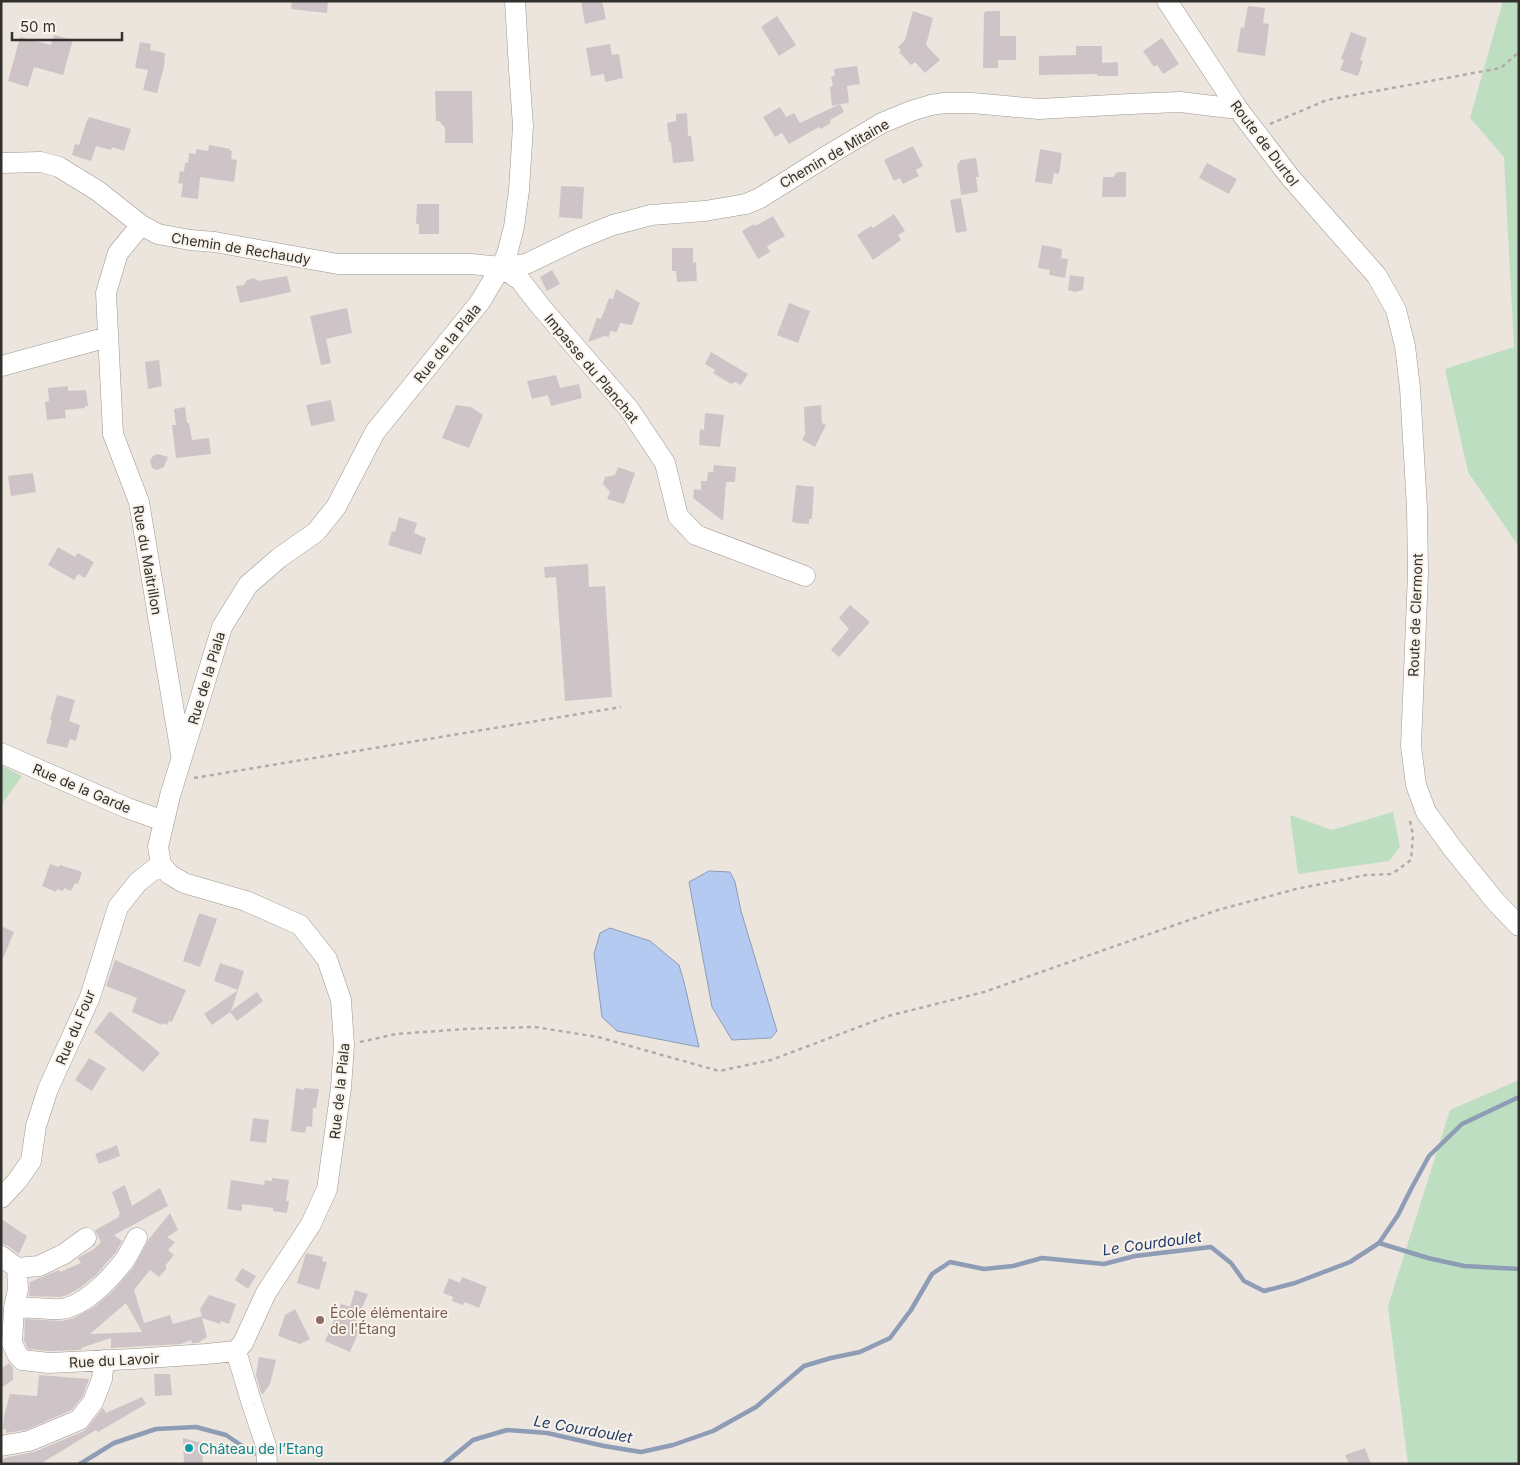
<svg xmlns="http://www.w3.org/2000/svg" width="1520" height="1465" viewBox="0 0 1520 1465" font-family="Inter,sans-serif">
	<rect width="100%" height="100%" fill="#ebe5dd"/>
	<path fill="#bedec2" d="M 1503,1 L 1519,1 L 1519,547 L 1468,472 L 1445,369 L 1514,347 L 1504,157 L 1470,118 Z
		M 1,765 L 22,776 L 1,805 Z
		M 1393,812 L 1400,847 L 1389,861 L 1298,874 L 1290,815 L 1332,830 Z
		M 1519,1080 L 1519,1464 L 1408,1464 L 1388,1306 L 1450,1110 Z"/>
	<path fill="#b5caf0" stroke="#8e9cb5" d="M 709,871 L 730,872 L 735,882 L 741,911 L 777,1031 L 771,1038 L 732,1040 L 712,1007 L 689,882 Z
		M 610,928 L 650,941 L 679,965 L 684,982 L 699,1047 L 617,1031 L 602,1017 L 594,954 L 600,933 Z"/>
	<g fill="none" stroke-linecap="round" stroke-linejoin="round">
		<path stroke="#8e9cb5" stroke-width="4.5" d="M 1379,1243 L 1428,1258 L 1464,1266 L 1519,1269
			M 80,1464 L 114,1443 L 156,1429 L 196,1427 L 226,1435 L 254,1454
			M 444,1464 L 473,1440 L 507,1430 L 547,1433 L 604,1446 L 641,1452 L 673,1445 L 713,1431 L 756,1407 L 804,1366 L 831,1358 L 860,1352 L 890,1338 L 911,1310 L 932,1274 L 950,1262 L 984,1269 L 1013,1266 L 1042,1258 L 1104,1264 L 1135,1256 L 1211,1247 L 1231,1263 L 1244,1281 L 1264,1291 L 1295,1283 L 1350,1262 L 1379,1243 L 1398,1215 L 1411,1189 L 1429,1156 L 1462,1124 L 1519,1097"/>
	</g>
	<path fill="#cec4c7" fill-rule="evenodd" d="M 292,1 L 328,1 L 327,13 L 291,9 Z
		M 581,1 L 602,1 L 606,19 L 585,24 Z
		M 1248,6 L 1265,8 L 1263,23 L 1269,24 L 1265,56 L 1237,52 L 1241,27 L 1244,28 Z
		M 913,11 L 933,18 L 926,45 L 940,60 L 925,73 L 915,62 L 911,65 L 899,52 L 901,50 L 898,47 L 905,40 Z
		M 986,11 L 1000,11 L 1000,36 L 1016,36 L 1016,60 L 998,60 L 998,68 L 983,68 L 984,12 L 986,12 Z
		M 777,16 L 796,45 L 779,56 L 761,27 Z
		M 1351,32 L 1367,38 L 1360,60 L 1363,61 L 1358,76 L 1340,70 L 1344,60 L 1341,59 Z
		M 54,35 L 73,40 L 63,75 L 34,67 L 28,87 L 8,81 L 20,37 L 51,45 Z
		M 1162,38 L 1179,64 L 1163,74 L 1157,65 L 1154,67 L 1143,51 Z
		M 140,42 L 151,44 L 150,50 L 165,53 L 164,67 L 157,93 L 143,90 L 148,70 L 135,68 Z
		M 610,44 L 612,55 L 619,54 L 623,78 L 605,82 L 604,74 L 591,76 L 586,48 Z
		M 1076,46 L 1102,46 L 1102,63 L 1118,62 L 1118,76 L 1097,76 L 1097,74 L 1039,75 L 1039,56 L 1076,55 Z
		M 857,66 L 860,84 L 847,86 L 849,103 L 840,104 L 844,112 L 830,120 L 831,123 L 821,129 L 819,127 L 789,144 L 782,133 L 775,137 L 763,117 L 780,107 L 786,117 L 794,113 L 800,123 L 840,104 L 832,106 L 830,87 L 833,86 L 831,76 L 835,76 L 834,69 Z
		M 435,91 L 472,91 L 473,143 L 445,143 L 445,128 L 439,121 L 436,121 Z
		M 687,113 L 688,136 L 691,136 L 694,161 L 673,163 L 671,142 L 669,142 L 667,123 L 676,121 L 676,114 Z
		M 89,117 L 131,129 L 124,151 L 112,147 L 111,150 L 96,146 L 91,161 L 72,155 L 75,144 L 79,145 L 87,120 L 88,121 Z
		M 209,145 L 230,149 L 230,151 L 232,151 L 231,159 L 237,160 L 234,182 L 200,177 L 198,199 L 181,197 L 183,184 L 178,183 L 180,171 L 184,172 L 185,163 L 188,163 L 189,153 L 196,154 L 196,149 L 208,151 Z
		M 913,146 L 923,166 L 916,170 L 919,176 L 903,184 L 900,178 L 894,181 L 884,160 Z
		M 1040,149 L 1062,153 L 1059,174 L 1054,173 L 1052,184 L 1035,182 Z
		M 976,158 L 979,177 L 976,177 L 978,192 L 961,195 L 957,165 L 961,160 Z
		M 1207,163 L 1237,179 L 1229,194 L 1199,178 Z
		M 1117,172 L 1126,172 L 1126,197 L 1102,197 L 1103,177 L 1113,177 Z
		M 561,186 L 584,187 L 582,219 L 559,217 Z
		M 961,198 L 967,231 L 956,233 L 950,200 Z
		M 417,204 L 439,204 L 439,234 L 419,234 L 419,224 L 416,224 Z
		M 894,214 L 905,231 L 898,235 L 901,240 L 873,260 L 857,235 L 871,226 L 873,228 Z
		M 773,216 L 785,236 L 767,246 L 770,252 L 758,259 L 742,231 L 754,224 L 755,226 Z
		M 1042,245 L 1062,249 L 1061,258 L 1068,259 L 1065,278 L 1049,275 L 1050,270 L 1038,268 Z
		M 672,248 L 693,248 L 693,263 L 696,262 L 697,281 L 677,282 L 676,271 L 672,271 Z
		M 552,270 L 560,284 L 547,291 L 540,277 Z
		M 1070,275 L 1084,277 L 1083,290 L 1075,292 L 1068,290 Z
		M 287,276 L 291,292 L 240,303 L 236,286 L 244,285 L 247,280 L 254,278 L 258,281 Z
		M 616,289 L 640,303 L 632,325 L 620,323 L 617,332 L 610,331 L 609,337 L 604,336 L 588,342 L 597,318 L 601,319 L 609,298 L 613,299 Z
		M 789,303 L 810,311 L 798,343 L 777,335 Z
		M 347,308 L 352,333 L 326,339 L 331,363 L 321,365 L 310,316 Z
		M 711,352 L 748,374 L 741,385 L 735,382 L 731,384 L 713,373 L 715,370 L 705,364 Z
		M 159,360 L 162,386 L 148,389 L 145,362 Z
		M 556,375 L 560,388 L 579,384 L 582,398 L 551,406 L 548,395 L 532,399 L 527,381 Z
		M 68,386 L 68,391 L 86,390 L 88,406 L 85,406 L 85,408 L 65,410 L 66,418 L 47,420 L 45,402 L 49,401 L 48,388 Z
		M 331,400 L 335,421 L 311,426 L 306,405 Z
		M 456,405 L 471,407 L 483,415 L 469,448 L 442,438 Z
		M 821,405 L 822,423 L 826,425 L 815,447 L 802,440 L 805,434 L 804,407 Z
		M 185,407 L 187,423 L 189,423 L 192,440 L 209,438 L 211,454 L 176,458 L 172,425 L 176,425 L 174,409 Z
		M 705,413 L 724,415 L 720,447 L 699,445 L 700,429 L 704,430 Z
		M 158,454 L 168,457 L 164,467 L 157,470 L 152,468 L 150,461 L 153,456 Z
		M 714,465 L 736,467 L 735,482 L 726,482 L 723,521 L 693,498 L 694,489 L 701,490 L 701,481 L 707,481 L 708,472 L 713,472 Z
		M 618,467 L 635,473 L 624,504 L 607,499 L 610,492 L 603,484 L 605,477 L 615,475 Z
		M 33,473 L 36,492 L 11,496 L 8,476 Z
		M 796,485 L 814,487 L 812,519 L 809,519 L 809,524 L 794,523 L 795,522 L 792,522 Z
		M 399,517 L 417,523 L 414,533 L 426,538 L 421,555 L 388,545 L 392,531 L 395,532 Z
		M 58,547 L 75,557 L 78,553 L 94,562 L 85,578 L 78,574 L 74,580 L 48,565 Z
		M 588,564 L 589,587 L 605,586 L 612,697 L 565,701 L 556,577 L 545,578 L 544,567 Z
		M 850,605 L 870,622 L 839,657 L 831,650 L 849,629 L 839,618 Z
		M 57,695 L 75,700 L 69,721 L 80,725 L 76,741 L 70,739 L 67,748 L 46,743 L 52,721 L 50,720 Z
		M 50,864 L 59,867 L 60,865 L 82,872 L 78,884 L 75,883 L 71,891 L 64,888 L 63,891 L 57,889 L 56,892 L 42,886 Z
		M 199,913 L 217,919 L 200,967 L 183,961 Z
		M 1,926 L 14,932 L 1,963 Z
		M 115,960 L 186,990 L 172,1022 L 169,1021 L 167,1025 L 163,1023 L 162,1025 L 132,1012 L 137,998 L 106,986 Z
		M 220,963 L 244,971 L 238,990 L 214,981 Z
		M 238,990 L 231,1011 L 257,992 L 263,1001 L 237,1021 L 230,1012 L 212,1025 L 204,1014 Z
		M 110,1011 L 160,1053 L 143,1072 L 94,1032 Z
		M 89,1058 L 106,1068 L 92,1091 L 75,1080 Z
		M 296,1088 L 304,1090 L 304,1088 L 319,1089 L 316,1108 L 313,1108 L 312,1127 L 307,1126 L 305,1133 L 291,1131 Z
		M 253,1118 L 269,1120 L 266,1143 L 250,1141 Z
		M 117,1145 L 120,1156 L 99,1164 L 95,1154 Z
		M 272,1178 L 289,1180 L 286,1201 L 289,1201 L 287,1213 L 273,1211 L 273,1208 L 242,1204 L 242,1211 L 227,1209 L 231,1180 L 264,1185 L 265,1180 L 272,1181 Z
		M 125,1185 L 132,1206 L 160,1188 L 168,1206 L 114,1235 L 122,1241 L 116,1252 L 96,1275 L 80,1288 L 65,1296 L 59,1297 L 29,1296 L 30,1282 L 59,1270 L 60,1272 L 81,1263 L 78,1258 L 94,1249 L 101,1242 L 95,1230 L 119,1217 L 118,1216 L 120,1214 L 112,1192 Z
		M 170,1213 L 178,1230 L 167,1237 L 175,1242 L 168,1250 L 174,1255 L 165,1266 L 167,1268 L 159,1277 L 150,1270 L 134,1290 L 144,1323 L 170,1315 L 173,1324 L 202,1316 L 200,1309 L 209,1295 L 236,1304 L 229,1324 L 221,1321 L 220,1324 L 202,1318 L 207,1337 L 198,1343 L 192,1343 L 191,1340 L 181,1344 L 111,1348 L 111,1338 L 81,1348 L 81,1350 L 49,1351 L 28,1349 L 24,1341 L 25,1319 L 62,1321 L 74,1318 L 94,1307 L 112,1292 L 133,1268 L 149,1239 ZM 126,1303 L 142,1332 L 90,1334 Z
		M 1,1219 L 27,1236 L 19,1254 L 8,1246 L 1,1244 Z
		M 306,1253 L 323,1257 L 322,1261 L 327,1262 L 319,1290 L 297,1283 Z
		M 242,1268 L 256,1276 L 248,1289 L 235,1280 Z
		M 462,1277 L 487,1287 L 479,1308 L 465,1302 L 463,1305 L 452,1301 L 453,1297 L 443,1293 L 449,1278 L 460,1283 Z
		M 355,1290 L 368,1294 L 354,1326 L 360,1329 L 350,1352 L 325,1341 L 341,1304 L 350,1307 Z
		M 295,1309 L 310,1339 L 300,1344 L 278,1336 L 285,1315 Z
		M 259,1357 L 276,1360 L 270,1384 L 263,1394 L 261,1393 L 256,1375 Z
		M 9,1363 L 13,1368 L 13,1380 L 1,1388 L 1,1369 Z
		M 154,1374 L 170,1374 L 172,1395 L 155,1396 Z
		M 39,1375 L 89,1379 L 83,1396 L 72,1410 L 26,1430 L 6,1433 L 6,1429 L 3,1429 L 4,1416 L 10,1394 L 37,1396 Z
		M 142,1397 L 146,1404 L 98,1432 L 96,1430 L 40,1464 L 1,1464 L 1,1460 L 8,1457 L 34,1452 L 84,1431 L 88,1427 L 103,1408 L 106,1413 Z
		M 183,1438 L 202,1443 L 203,1464 L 184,1464 Z
		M 1365,1448 L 1371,1464 L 1349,1464 L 1345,1455 Z"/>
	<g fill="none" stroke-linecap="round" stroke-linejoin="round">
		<g stroke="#9c978f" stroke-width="21">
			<path id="minor" d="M 1167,1 L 1238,109 L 1290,177 L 1377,276 L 1396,310 L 1405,346 L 1410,388 L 1417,508 L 1418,573 L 1411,746 L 1416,785 L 1426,812 L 1453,849 L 1495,901 L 1519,926
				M 1,163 L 41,162 L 59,167 L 98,191 L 141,225 L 158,234 L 190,240 L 215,242 L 248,248 L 338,264 L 471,264 L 501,267 L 526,264 L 578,239 L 613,225 L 636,219 L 651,215 L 705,211 L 746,204 L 760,198 L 830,154 L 882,123 L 911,111 L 931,105 L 944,103 L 972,103 L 1039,109 L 1130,104 L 1180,102 L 1238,109
				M 141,225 L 118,253 L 106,293 L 113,434 L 139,502 L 181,754
				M 501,267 L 520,280 L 541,307 L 629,409 L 665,463 L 678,516 L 696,535 L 805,576
				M 1,366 L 108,337
				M 1,753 L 127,808 L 164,821
				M 1,1198 L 17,1181 L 31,1161 L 36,1126 L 48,1089 L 90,997 L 118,907 L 138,882 L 161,864
				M 1,1256 L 17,1268 L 18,1289 L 14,1308 L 12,1343 L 17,1354 L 22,1360 L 49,1363 L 133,1359 L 206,1354 L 236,1351 L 243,1343 L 266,1293 L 311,1224 L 327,1189 L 341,1088 L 344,1045 L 341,1000 L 327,959 L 300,925 L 246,901 L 184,883 L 169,874 L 161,864 L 158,847 L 170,796 L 222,627 L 248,585 L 279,558 L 316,532 L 336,507 L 375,432 L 480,302 L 501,267 L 507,254 L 514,227 L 519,190 L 523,126 L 519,69 L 515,1
				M 17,1268 L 39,1266 L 64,1254 L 86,1238
				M 14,1308 C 30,1306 45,1310 60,1309 C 84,1307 110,1279 124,1261 C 129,1254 133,1245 137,1238
				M 236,1351 L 252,1404 L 266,1446 L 267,1464
				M 1,1446 L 29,1441 L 79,1420 L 93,1402 L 102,1379 L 104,1360"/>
		</g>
		<path stroke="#b0aba4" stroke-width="2.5" stroke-dasharray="4 4" stroke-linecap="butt" d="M 1270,124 L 1327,100 L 1501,68 L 1519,52
			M 194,778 L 621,707
			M 360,1042 L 396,1034 L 465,1029 L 535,1027 L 598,1037 L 719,1071 L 771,1060 L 888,1016 L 984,992 L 1218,910 L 1296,889 L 1366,875 L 1392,874 L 1411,860 L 1413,835 L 1410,821"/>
		<use href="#minor" stroke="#fff" stroke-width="20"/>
	</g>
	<circle fill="#8d6e63" stroke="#f8f2ea" stroke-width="2" cx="320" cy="1320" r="5"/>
	<circle fill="#0f9aa8" stroke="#f8f2ea" stroke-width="2" cx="189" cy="1448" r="5"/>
	<g text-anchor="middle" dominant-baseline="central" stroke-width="4" stroke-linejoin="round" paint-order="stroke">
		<g font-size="14" fill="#32302c" stroke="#f8f2ea">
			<text transform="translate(1265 143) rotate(53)">Route de Durtol</text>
			<text transform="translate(834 153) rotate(-30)">Chemin de Mitaine</text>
			<text transform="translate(241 248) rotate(9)">Chemin de Rechaudy</text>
			<text transform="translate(447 343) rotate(-51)">Rue de la Piala</text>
			<text transform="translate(592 368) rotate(50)">Impasse du Planchat</text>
			<text transform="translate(148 560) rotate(80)">Rue du Maitrillon</text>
			<text transform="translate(1415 615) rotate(-88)">Route de Clermont</text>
			<text transform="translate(206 678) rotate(-73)">Rue de la Piala</text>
			<text transform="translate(82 788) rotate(23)">Rue de la Garde</text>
			<text transform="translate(75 1027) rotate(-67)">Rue du Four</text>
			<text transform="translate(339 1091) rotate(-84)">Rue de la Piala</text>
			<text transform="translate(114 1360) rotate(-3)">Rue du Lavoir</text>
		</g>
		<g font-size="14" fill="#785e54" stroke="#f8f2ea" text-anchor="start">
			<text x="330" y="1312">École élémentaire<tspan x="330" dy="16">de l'Étang</tspan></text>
		</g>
		<g font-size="14" fill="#0d838f" stroke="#f8f2ea" text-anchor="start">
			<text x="199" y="1448">Château de l’Etang</text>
		</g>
		<g font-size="15" font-style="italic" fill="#223c6b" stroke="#f8f2ea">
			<text transform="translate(1152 1243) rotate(-8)">Le Courdoulet</text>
			<text transform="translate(583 1429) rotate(10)">Le Courdoulet</text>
		</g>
	</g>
	<rect width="1520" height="1465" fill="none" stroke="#32302c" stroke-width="5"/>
	<path d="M12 32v8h110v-8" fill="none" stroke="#32302c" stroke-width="2.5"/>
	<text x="20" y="32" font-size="15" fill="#32302c" stroke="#f8f2ea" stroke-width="4" paint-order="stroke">50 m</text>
</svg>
